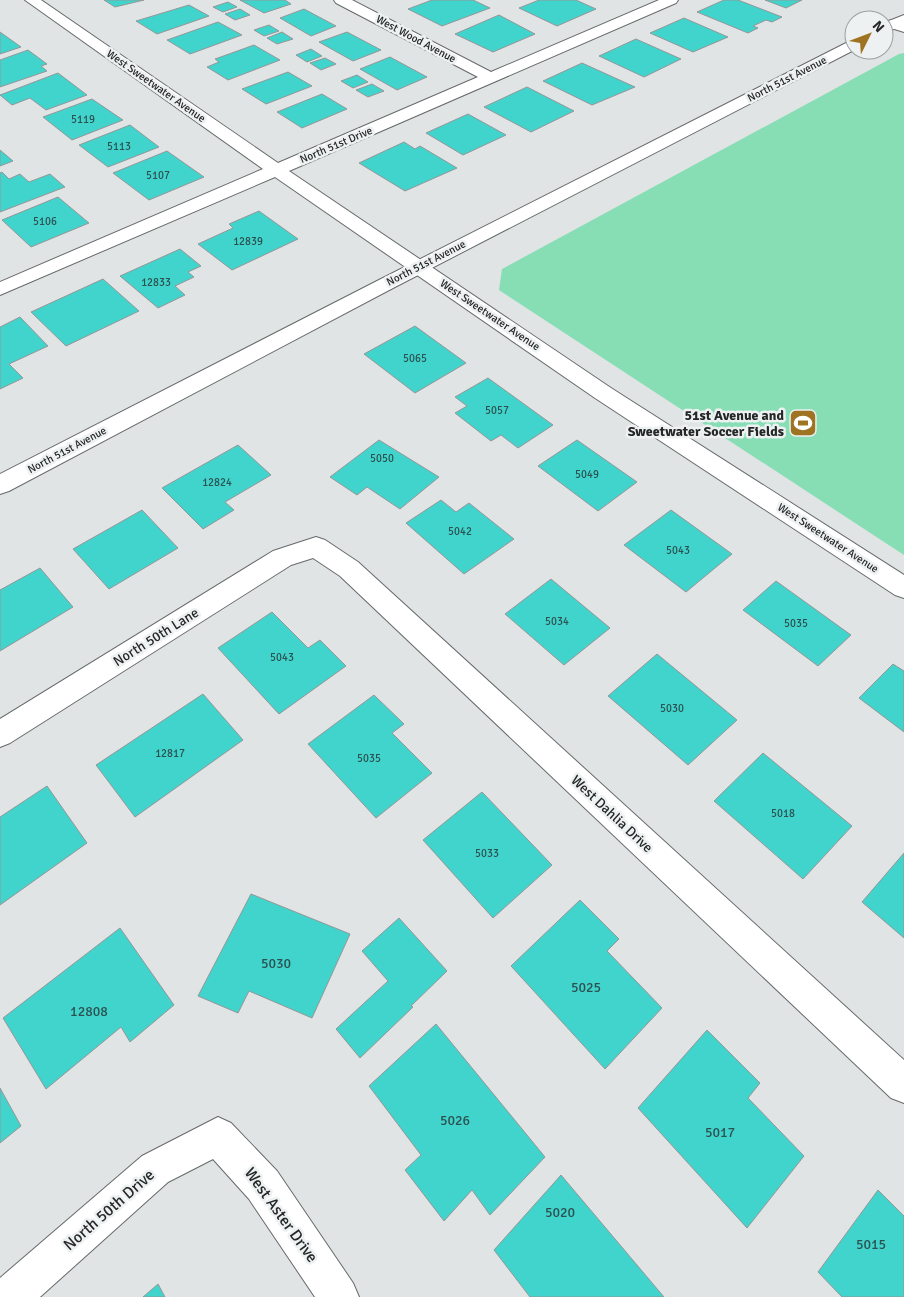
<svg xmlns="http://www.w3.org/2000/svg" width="904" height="1297" viewBox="0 0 904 1297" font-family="Signika,sans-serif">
	<rect width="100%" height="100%" fill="#e0e4e5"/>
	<path fill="#87ddb4" d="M 904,53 L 904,555 L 499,290 L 502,269 L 899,54 Z"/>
	<path fill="#41d4cd" stroke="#949797" d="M 104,0 L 144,0 L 115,7 Z
		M 240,0 L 285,0 L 291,4 L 264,13 Z
		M 432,0 L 473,0 L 490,8 L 442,26 L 408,9 Z
		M 539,0 L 576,0 L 596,9 L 557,26 L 519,8 Z
		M 724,0 L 738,0 L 782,17 L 772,22 L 766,20 L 753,26 L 758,28 L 748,33 L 697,12 Z
		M 765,0 L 802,0 L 786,8 Z
		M 228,2 L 237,7 L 223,12 L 213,7 Z
		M 189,5 L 209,16 L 157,34 L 136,21 Z
		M 240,9 L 250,15 L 235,20 L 225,14 Z
		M 304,9 L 336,26 L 311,36 L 280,18 Z
		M 499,15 L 535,34 L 493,52 L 455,34 Z
		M 684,18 L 728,37 L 693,52 L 650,33 Z
		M 218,22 L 242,35 L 190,54 L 167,40 Z
		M 269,25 L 279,31 L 264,36 L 254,30 Z
		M 0,32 L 21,47 L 0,54 Z
		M 282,32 L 293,39 L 277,44 L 267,38 Z
		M 347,32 L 381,50 L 353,61 L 319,42 Z
		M 636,39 L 681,59 L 644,77 L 599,56 Z
		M 254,45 L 280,60 L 228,80 L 207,67 L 219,62 L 215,59 Z
		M 311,49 L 322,56 L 307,62 L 296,55 Z
		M 28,50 L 47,64 L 41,66 L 47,71 L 0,87 L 0,60 Z
		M 390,57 L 427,77 L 397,90 L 360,69 Z
		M 325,58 L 336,64 L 321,70 L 310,63 Z
		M 582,63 L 635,87 L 592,105 L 543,81 Z
		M 288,72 L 312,86 L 266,104 L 242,89 Z
		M 58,73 L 87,95 L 46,110 L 30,98 L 12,105 L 0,95 Z
		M 357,75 L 368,82 L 353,88 L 341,81 Z
		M 372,84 L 384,91 L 368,97 L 356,90 Z
		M 527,87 L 574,111 L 531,132 L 484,107 Z
		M 322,94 L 347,109 L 302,128 L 277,112 Z
		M 92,99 L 123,120 L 72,140 L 43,117 Z
		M 468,114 L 506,135 L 463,155 L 426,133 Z
		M 130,125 L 159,147 L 108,167 L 79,145 Z
		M 404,142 L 415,149 L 420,146 L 457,168 L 405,191 L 359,163 Z
		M 0,150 L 13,161 L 0,166 Z
		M 167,151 L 204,177 L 149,200 L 113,173 Z
		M 2,172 L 9,179 L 20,174 L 29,182 L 50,174 L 65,187 L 0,212 L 0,173 Z
		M 58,197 L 89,223 L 31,247 L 2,220 Z
		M 259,211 L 298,239 L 232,270 L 198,244 L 233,228 L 229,224 Z
		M 180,249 L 201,266 L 188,272 L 194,277 L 175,286 L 185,295 L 158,308 L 120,276 Z
		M 103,279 L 139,311 L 66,346 L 31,312 Z
		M 20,317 L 48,346 L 9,364 L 23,378 L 0,389 L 0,327 Z
		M 415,326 L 466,363 L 415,393 L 364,354 Z
		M 488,378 L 553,425 L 518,448 L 501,435 L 491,441 L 455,413 L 467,406 L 455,397 Z
		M 379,440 L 439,477 L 400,509 L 367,487 L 357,495 L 330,477 Z
		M 577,440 L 637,482 L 598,511 L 538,466 Z
		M 238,445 L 271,475 L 225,502 L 234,510 L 203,529 L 162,488 Z
		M 441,500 L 456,512 L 469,503 L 514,539 L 464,574 L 406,523 Z
		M 142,510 L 178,548 L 109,589 L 73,549 Z
		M 671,510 L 732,554 L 686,592 L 624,545 Z
		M 40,568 L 73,607 L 0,651 L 0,590 Z
		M 551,579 L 610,628 L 564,665 L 505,614 Z
		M 776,581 L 851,635 L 818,666 L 743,610 Z
		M 272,612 L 308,648 L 320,640 L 346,666 L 279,714 L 218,648 Z
		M 657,654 L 737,720 L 688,765 L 608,696 Z
		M 893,664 L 904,671 L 904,732 L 859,698 Z
		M 203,694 L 243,740 L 135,817 L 96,765 Z
		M 374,695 L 404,724 L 392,733 L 432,773 L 376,818 L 308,744 Z
		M 763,753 L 852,826 L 803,879 L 714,801 Z
		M 47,786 L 87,843 L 0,905 L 0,817 Z
		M 482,792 L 552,865 L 493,918 L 423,840 Z
		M 904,853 L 904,938 L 862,902 Z
		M 251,894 L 350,934 L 312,1018 L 249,991 L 238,1013 L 198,996 Z
		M 580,900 L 619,939 L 607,951 L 662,1008 L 605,1069 L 511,966 Z
		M 399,918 L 447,971 L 411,1006 L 413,1007 L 360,1058 L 336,1029 L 388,981 L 362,951 Z
		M 120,928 L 174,1005 L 130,1042 L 121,1027 L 46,1089 L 3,1018 Z
		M 436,1024 L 545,1157 L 490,1215 L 472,1190 L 444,1221 L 405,1170 L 421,1155 L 369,1086 Z
		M 707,1030 L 760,1083 L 748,1098 L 804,1156 L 747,1228 L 638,1108 Z
		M 0,1088 L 21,1126 L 0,1143 Z
		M 561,1175 L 664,1297 L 530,1297 L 494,1250 Z
		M 878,1190 L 904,1216 L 904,1297 L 842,1297 L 818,1272 Z
		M 158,1284 L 165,1297 L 143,1297 Z"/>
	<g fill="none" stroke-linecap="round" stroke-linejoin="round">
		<g stroke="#676a6b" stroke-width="2">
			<path id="minor" d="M 25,0 L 41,0 L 278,163 L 478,77 L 336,3 L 334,0 L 352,0 L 491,72 L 659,0 L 678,0 L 676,3 L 289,171 L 611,388 L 904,575 L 904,598 L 895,595 L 595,398 L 275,177 L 0,295 L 0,282 L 263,169 Z
				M 893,20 L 904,23 L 904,32 L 888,27 L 886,24 L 888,21 Z
				M 316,537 L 325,540 L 358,562 L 904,1060 L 904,1103 L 891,1098 L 340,576 L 313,558 L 291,565 L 10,743 L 0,747 L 0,719 L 273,551 Z
				M 218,1117 L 231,1123 L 277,1171 L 353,1283 L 359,1297 L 315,1297 L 249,1199 L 213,1159 L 168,1182 L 40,1297 L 0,1297 L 0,1278 L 142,1156 Z"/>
		</g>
		<g stroke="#676a6b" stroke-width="2">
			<path id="major" d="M 904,15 L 904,25 L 884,33 L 884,23 Z
				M 854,39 L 854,50 L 393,288 L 9,491 L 0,494 L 0,474 L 379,280 Z"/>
		</g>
		<use href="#minor" fill="#fff" fill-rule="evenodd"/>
		<use href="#major" fill="#fff" fill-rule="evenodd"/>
	</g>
	<defs>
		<g id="stadium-square" transform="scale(1.4375)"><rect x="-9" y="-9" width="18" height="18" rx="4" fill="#9e7423" stroke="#edf1f2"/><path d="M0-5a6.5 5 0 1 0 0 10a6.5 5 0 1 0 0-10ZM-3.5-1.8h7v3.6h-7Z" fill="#fff"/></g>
	</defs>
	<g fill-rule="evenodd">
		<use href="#stadium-square" x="803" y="423"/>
	</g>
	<g text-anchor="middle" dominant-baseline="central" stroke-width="5" stroke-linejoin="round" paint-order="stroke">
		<g font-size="11" fill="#252727" stroke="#edf1f2">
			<text transform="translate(416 39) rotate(28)">West Wood Avenue</text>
			<text transform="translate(787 79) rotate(-27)">North 51st Avenue</text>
			<text transform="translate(156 86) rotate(35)">West Sweetwater Avenue</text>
			<text transform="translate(336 145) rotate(-23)">North 51st Drive</text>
			<text transform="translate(426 263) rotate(-27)">North 51st Avenue</text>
			<text transform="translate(490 315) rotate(34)">West Sweetwater Avenue</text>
			<text transform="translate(67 450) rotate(-28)">North 51st Avenue</text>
			<text transform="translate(828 538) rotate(33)">West Sweetwater Avenue</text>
		</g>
		<g font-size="11" fill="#2c5250">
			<text x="83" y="119">5119</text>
			<text x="119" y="146">5113</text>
			<text x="158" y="175">5107</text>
			<text x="45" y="221">5106</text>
			<text x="248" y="241">12839</text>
			<text x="156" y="282">12833</text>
			<text x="415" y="358">5065</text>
			<text x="497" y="410">5057</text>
			<text x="382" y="458">5050</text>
			<text x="587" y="474">5049</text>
			<text x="217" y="482">12824</text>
			<text x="460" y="531">5042</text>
			<text x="678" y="550">5043</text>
			<text x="557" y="621">5034</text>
			<text x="796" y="623">5035</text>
			<text x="282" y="657">5043</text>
			<text x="672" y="708">5030</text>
			<text x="170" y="753">12817</text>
			<text x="369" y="758">5035</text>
			<text x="783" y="813">5018</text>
			<text x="487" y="853">5033</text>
		</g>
		<g font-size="14" font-weight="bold" fill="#252727" stroke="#edf1f2" text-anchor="end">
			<text x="784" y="415">51st Avenue and<tspan x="784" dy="16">Sweetwater Soccer Fields</tspan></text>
		</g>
		<g font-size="14" fill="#252727" stroke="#edf1f2">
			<text transform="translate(156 637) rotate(-32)">North 50th Lane</text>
			<text transform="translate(612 814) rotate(43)">West Dahlia Drive</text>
		</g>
		<g font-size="14" fill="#2c5250">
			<text x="276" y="963">5030</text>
			<text x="586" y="987">5025</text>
			<text x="89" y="1011">12808</text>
			<text x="455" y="1120">5026</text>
			<text x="720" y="1132">5017</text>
			<text x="560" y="1212">5020</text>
			<text x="871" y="1244">5015</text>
		</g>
		<g font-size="16" fill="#252727" stroke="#edf1f2">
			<text transform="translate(109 1210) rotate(-41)">North 50th Drive</text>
			<text transform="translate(281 1215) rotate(54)">West Aster Drive</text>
		</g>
	</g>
	<g transform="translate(869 35) rotate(48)"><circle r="24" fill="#edf1f2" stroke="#9da0a1"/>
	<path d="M0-4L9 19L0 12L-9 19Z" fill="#9e7423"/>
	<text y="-8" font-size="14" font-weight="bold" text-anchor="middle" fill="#252727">N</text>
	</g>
</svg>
